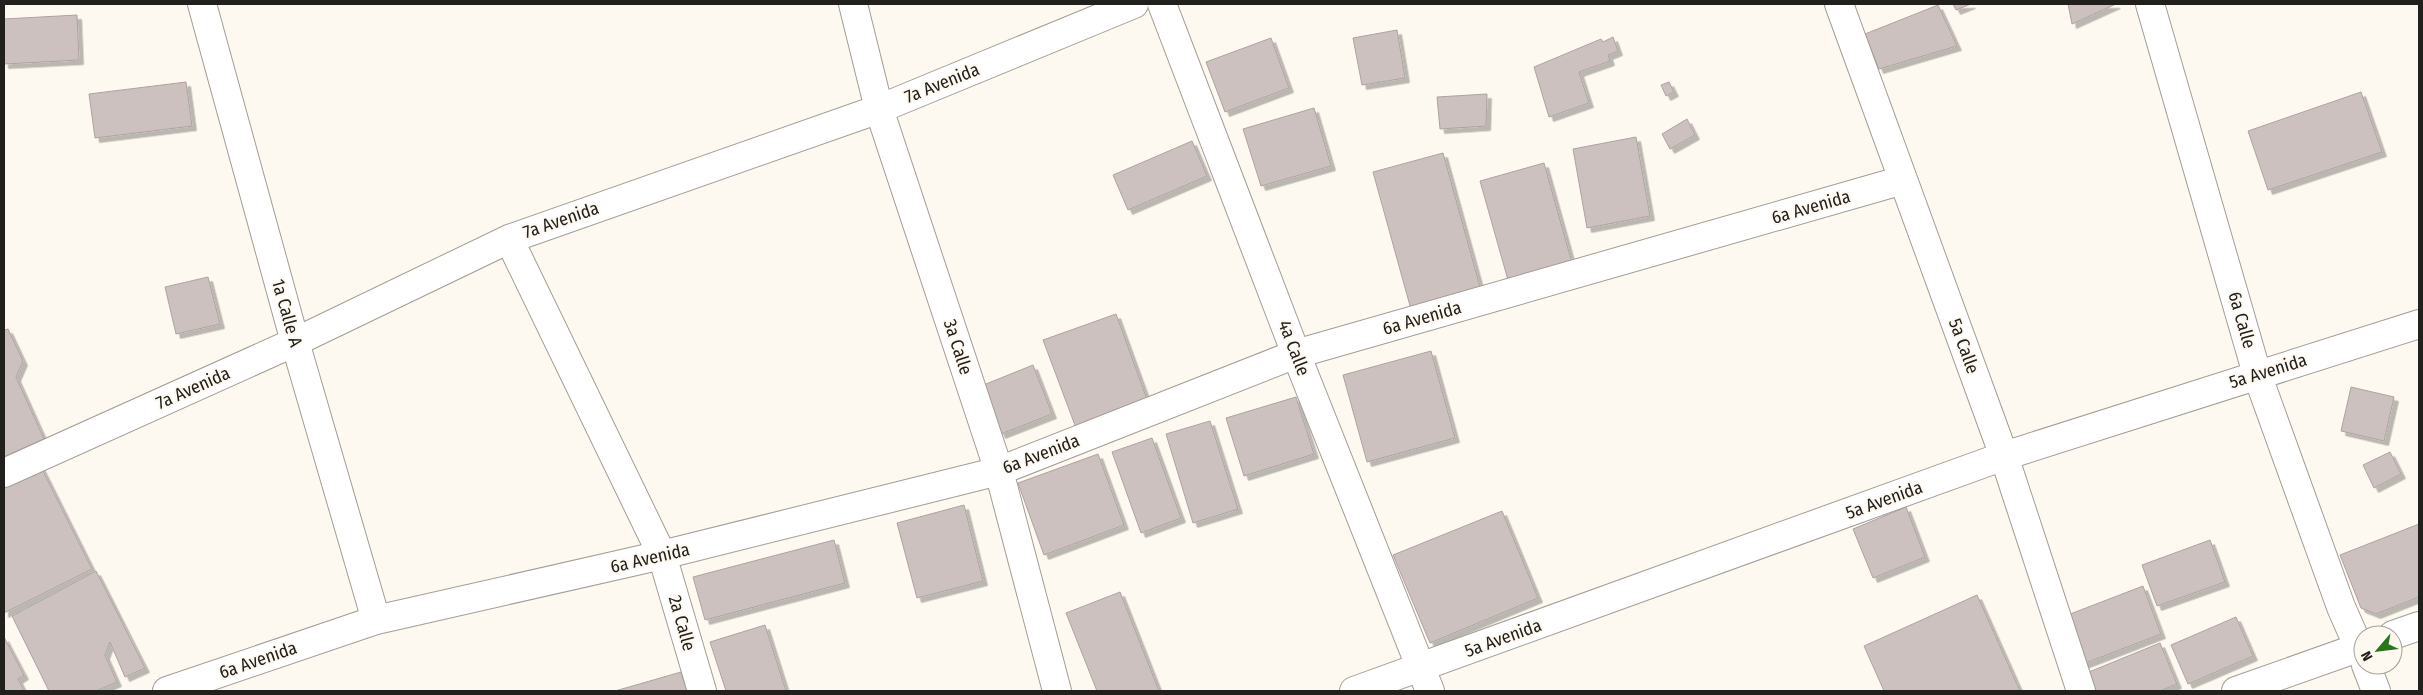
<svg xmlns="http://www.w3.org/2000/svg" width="2423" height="695" viewBox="0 0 2423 695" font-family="'Fira Sans Condensed',sans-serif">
	<defs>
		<filter id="shadow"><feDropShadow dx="4.5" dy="4.5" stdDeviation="0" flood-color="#0004"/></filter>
	</defs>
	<rect width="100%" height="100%" fill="#fef9f0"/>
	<path fill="#cdc1bf" stroke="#aea2a0" filter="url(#shadow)" d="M 1953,4 L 1971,4 L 1956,10 Z
		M 2068,4 L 2116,4 L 2072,24 Z
		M 1938,5 L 1957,46 L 1879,69 L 1865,34 Z
		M 77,15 L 79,60 L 4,64 L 4,19 Z
		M 1397,30 L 1405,78 L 1362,85 L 1353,38 Z
		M 1613,37 L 1618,51 L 1608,55 L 1610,61 L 1579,72 L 1589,103 L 1549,117 L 1534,67 L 1601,39 L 1603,42 Z
		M 1271,38 L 1289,88 L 1225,112 L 1206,62 Z
		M 186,82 L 192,126 L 95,138 L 89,94 Z
		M 1669,82 L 1674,92 L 1666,96 L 1661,85 Z
		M 2361,92 L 2382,152 L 2268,190 L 2248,131 Z
		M 1487,94 L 1486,126 L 1440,129 L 1437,97 Z
		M 1314,108 L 1331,166 L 1261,186 L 1243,129 Z
		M 1687,119 L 1695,135 L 1670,149 L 1662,134 Z
		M 1636,137 L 1650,216 L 1587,228 L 1573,149 Z
		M 1192,141 L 1207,176 L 1128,210 L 1113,175 Z
		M 1443,153 L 1482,294 L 1412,313 L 1373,172 Z
		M 1544,163 L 1572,263 L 1508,280 L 1480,181 Z
		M 208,277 L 220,324 L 176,334 L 165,287 Z
		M 1116,314 L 1148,402 L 1076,428 L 1043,340 Z
		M 8,329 L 23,361 L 16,377 L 44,439 L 4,457 L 4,330 Z
		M 1431,351 L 1455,438 L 1367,462 L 1343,375 Z
		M 1033,365 L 1052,414 L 1001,434 L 981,386 Z
		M 2351,387 L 2394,397 L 2384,441 L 2341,431 Z
		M 1296,397 L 1314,454 L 1244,476 L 1226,418 Z
		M 1210,421 L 1238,509 L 1193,523 L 1166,434 Z
		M 1152,438 L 1181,518 L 1141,533 L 1112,452 Z
		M 2390,452 L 2401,474 L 2374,488 L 2363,465 Z
		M 1098,454 L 1124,525 L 1044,555 L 1018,483 Z
		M 40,465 L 92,569 L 4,613 L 4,483 Z
		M 964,505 L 983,581 L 917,598 L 897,523 Z
		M 1906,507 L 1925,557 L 1873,578 L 1853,529 Z
		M 1502,511 L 1538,598 L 1430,643 L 1393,555 Z
		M 2419,524 L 2419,597 L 2376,614 L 2361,608 L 2340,555 Z
		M 834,540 L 845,583 L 705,620 L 693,577 Z
		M 2210,540 L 2225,582 L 2157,606 L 2142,565 Z
		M 96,571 L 145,668 L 125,677 L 110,642 L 105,655 L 117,682 L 96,691 L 49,691 L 12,616 Z
		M 2143,586 L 2161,634 L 2083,664 L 2065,616 Z
		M 1120,592 L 1159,691 L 1097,691 L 1066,613 Z
		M 1977,595 L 2020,691 L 1884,691 L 1864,646 Z
		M 2236,617 L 2253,656 L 2188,684 L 2171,645 Z
		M 765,625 L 786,691 L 726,691 L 710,642 Z
		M 4,637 L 24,675 L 18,679 L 24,691 L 4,691 Z
		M 2160,643 L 2177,684 L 2160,691 L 2091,691 L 2084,674 Z
		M 681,672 L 687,691 L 615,691 Z"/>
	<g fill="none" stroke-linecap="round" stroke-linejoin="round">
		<g stroke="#a29d95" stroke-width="30">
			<path id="minor" d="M 202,4 L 295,342 L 376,620
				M 853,4 L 879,109 L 999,471 L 1057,691
				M 1162,4 L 1296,354 L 1430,691
				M 1839,4 L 2004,456 L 2081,691
				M 2150,4 L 2257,374 L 2341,607 L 2363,657
				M 509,239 L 662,555 L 702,691
				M 4,473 L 295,342 L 509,239 L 879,109 L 1134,4
				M 2393,635 L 2419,626
				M 2366,665 L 2376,691
				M 167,691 L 376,620 L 662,555 L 999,471 L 1296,354 L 1903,180
				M 1354,691 L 2004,456 L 2419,324
				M 2236,691 L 2363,646"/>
		</g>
		<use href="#minor" stroke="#fff" stroke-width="28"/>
	</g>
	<g text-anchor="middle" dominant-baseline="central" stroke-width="4" stroke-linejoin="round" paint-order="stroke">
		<g font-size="18" fill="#22201d" stroke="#fef9f0">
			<text transform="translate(942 83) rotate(-22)">7a Avenida</text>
			<text transform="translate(1811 207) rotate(-16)">6a Avenida</text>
			<text transform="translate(561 220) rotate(-19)">7a Avenida</text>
			<text transform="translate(287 313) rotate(74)">1a Calle A</text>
			<text transform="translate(1422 318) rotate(-16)">6a Avenida</text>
			<text transform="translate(2242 320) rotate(74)">6a Calle</text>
			<text transform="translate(1964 346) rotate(70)">5a Calle</text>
			<text transform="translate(958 347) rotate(72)">3a Calle</text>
			<text transform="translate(1294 348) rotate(69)">4a Calle</text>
			<text transform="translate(2268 371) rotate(-17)">5a Avenida</text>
			<text transform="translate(193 388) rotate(-24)">7a Avenida</text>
			<text transform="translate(1041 454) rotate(-21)">6a Avenida</text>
			<text transform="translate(1884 500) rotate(-20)">5a Avenida</text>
			<text transform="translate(650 558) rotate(-13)">6a Avenida</text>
			<text transform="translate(682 623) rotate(74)">2a Calle</text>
			<text transform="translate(1503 638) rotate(-20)">5a Avenida</text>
			<text transform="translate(258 660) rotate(-19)">6a Avenida</text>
		</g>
	</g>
	<rect width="2423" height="695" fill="none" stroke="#22201d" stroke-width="10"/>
	<g transform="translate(2378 650) rotate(242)"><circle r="24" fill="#fef9f0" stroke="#a6a29c"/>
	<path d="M0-4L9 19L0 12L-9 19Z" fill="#29751b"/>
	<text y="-8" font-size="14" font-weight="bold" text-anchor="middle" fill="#22201d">N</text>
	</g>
</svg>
